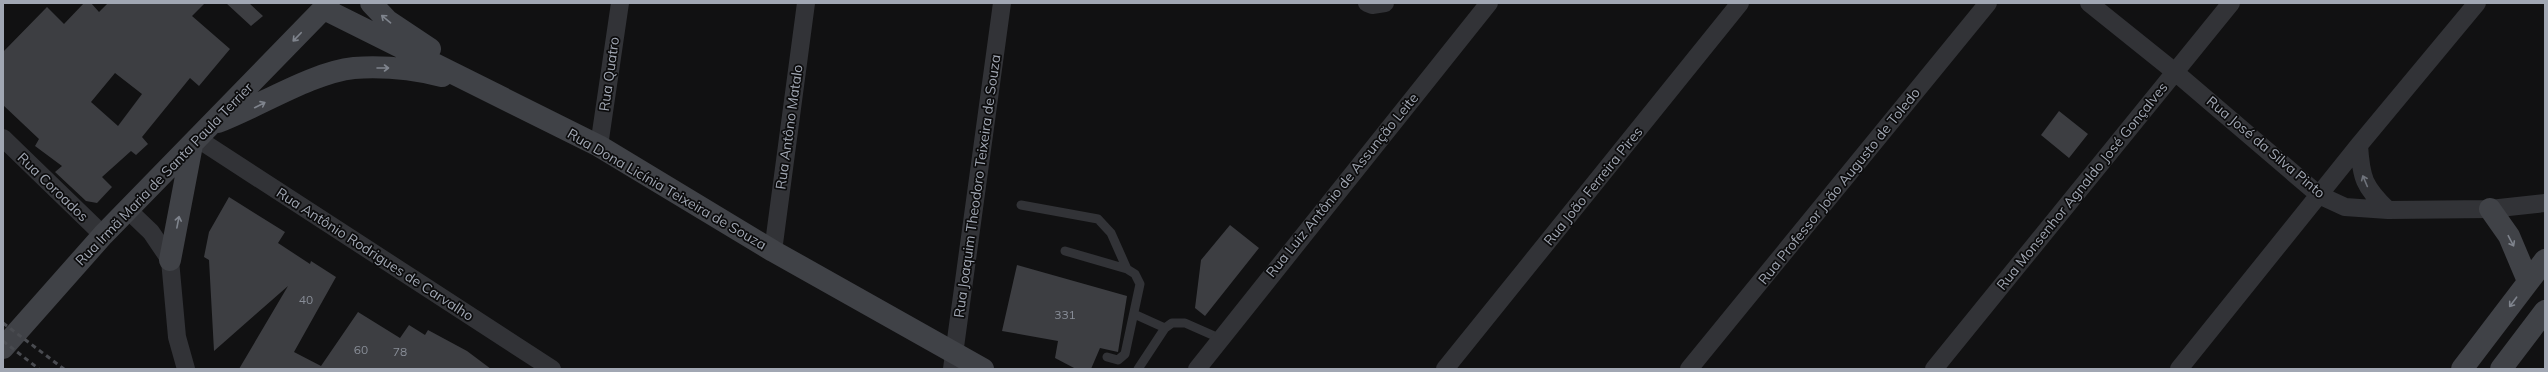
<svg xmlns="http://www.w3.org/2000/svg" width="2548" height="372" viewBox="0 0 2548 372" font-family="Mulish,sans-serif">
	<rect width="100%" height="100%" fill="#111112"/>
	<path fill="#3d3e42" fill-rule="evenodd" d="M 84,3 L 91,3 L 99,12 L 108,3 L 205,3 L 192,16 L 230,49 L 199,86 L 190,78 L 142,137 L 148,144 L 136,155 L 131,151 L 102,177 L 112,187 L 97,203 L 86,201 L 55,172 L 62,166 L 35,146 L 39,139 L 3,105 L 3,52 L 47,7 L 64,24 ZM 115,73 L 142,94 L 118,126 L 91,102 Z
		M 226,3 L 249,3 L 263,16 L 251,26 Z
		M 2059,111 L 2088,134 L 2069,158 L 2041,135 Z
		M 229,197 L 285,232 L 278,243 L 310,264 L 311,261 L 336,277 L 294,352 L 321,366 L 358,312 L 400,338 L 409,325 L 425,335 L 428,330 L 467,351 L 491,369 L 239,369 L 288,286 L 214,351 L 209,260 L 204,257 L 209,232 Z
		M 1230,225 L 1259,248 L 1205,316 L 1195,308 L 1201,260 Z
		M 1017,265 L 1127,296 L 1118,352 L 1100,348 L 1091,369 L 1076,369 L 1055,358 L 1058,341 L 1002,331 Z"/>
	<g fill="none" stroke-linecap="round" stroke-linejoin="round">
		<path stroke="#323337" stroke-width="9" d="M 1021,205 L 1098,219 L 1111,233 L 1127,269
			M 1065,251 L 1127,269 L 1135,274 L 1140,284 L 1125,354 L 1118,360 L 1107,357
			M 1134,314 L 1165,328
			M 1138,369 L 1165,328 L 1172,323 L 1185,323 L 1219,338"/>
		<path stroke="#323337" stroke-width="18" d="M 1367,3 L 1372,5 L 1385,3
			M 2089,3 L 2175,72 L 2319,195 L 2345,207 L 2388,210 L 2490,209 L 2545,203
			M 3,138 L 103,235
			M 198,139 L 552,369
			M 2359,145 C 2361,178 2364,187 2388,210
			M 599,146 L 620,3
			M 128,210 L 151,232 L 170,260 L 177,337 L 186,369
			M 773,251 L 806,3
			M 952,369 L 1002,3
			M 1197,369 L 1489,3
			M 1445,369 L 1740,3
			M 1689,369 L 1988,3
			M 1934,369 L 2231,3
			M 2179,369 L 2359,145 L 2477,3"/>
		<path stroke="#404247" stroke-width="22" d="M 371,3 L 388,21 L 430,49
			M 324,9 L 599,146 L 773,251 L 983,369
			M 218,122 C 258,107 313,72 354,68 C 383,66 414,69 442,76
			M 2490,209 L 2509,236 L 2528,281
			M 170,260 L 192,145
			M 3,348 L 103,235 L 329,3
			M 2462,369 L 2545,260
			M 2501,369 L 2545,311"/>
		<path stroke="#494b50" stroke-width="3" stroke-dasharray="5 4" stroke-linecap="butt" d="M 3,323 L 64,369
			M 3,341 L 39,369"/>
	</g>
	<defs><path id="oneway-shaft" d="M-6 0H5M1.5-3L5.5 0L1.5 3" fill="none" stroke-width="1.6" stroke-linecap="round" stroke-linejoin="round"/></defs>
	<g stroke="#7f848d">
		<use href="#oneway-shaft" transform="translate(386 19) rotate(-140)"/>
		<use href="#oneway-shaft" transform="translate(297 37) rotate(134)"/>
		<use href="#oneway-shaft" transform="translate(383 68)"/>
		<use href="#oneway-shaft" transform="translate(260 105) rotate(-27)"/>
		<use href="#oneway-shaft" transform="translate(178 222) rotate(-79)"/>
		<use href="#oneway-shaft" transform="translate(2511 241) rotate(62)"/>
		<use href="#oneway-shaft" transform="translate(2513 302) rotate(127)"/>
	</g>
	<use stroke="#6f737b" href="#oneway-shaft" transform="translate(2365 181) rotate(-113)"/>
	<g text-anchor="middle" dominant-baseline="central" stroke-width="3.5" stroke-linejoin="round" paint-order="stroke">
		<g font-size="12" fill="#888d97">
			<text x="306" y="299">40</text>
			<text x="1065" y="314">331</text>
			<text x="361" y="349">60</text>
			<text x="400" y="351">78</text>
		</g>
		<g font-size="14" fill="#a1a7b3" stroke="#0c0c0d">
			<text transform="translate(609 74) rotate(-82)">Rua Quatro</text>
			<text transform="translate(789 127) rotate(-82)">Rua Antôno Matalo</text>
			<text transform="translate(2266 147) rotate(40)">Rua José da Silva Pinto</text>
			<text transform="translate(164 174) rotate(-46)">Rua Irmã Maria de Santa Paula Terrier</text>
			<text transform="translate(1342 185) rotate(-51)">Rua Luiz Antônio de Assunção Leite</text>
			<text transform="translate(977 186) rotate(-82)">Rua Joaquim Theodoro Teixeira de Souza</text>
			<text transform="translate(1593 186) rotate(-51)">Rua João Ferreira Pires</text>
			<text transform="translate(1839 186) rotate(-51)">Rua Professor João Augusto de Toledo</text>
			<text transform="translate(2082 186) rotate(-51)">Rua Monsenhor Agnaldo José Gonçalves</text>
			<text transform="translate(53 187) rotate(44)">Rua Coroados</text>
			<text transform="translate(667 189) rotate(30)">Rua Dona Licínia Teixeira de Souza</text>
			<text transform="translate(375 254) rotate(33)">Rua Antônio Rodrigues de Carvalho</text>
		</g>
	</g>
	<rect width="2548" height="372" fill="none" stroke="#a1a7b3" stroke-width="8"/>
</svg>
